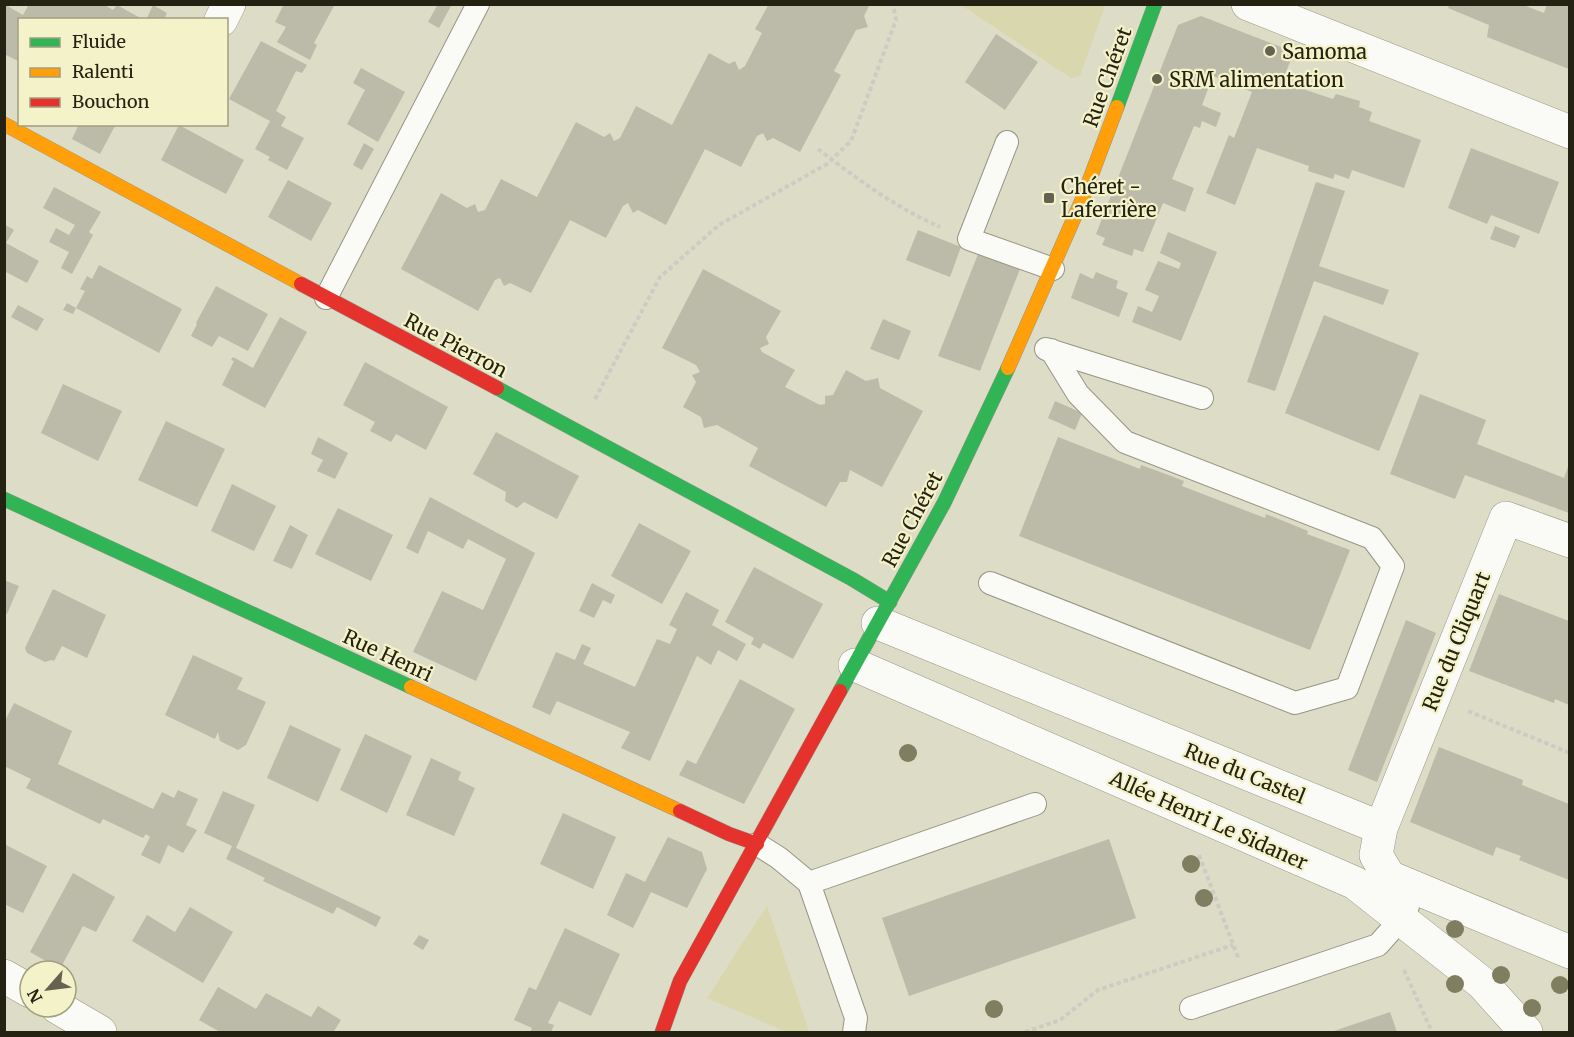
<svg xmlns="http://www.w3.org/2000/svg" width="1574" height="1037" viewBox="0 0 1574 1037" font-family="Merriweather,serif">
	<rect width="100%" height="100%" fill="#dddcc6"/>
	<path fill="#d9d7ad" d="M 961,5 L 1105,5 L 1080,76 L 1071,78 Z
		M 767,906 L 809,1032 L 787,1032 L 707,998 Z"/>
	<path fill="#bcbba9" d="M 4,4 L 23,15 L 29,4 L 103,4 L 113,10 L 117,5 L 144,20 L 20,20 L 20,62 L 4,54 Z
		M 284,4 L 335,4 L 314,43 L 317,45 L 310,60 L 277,42 L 286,27 L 275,22 Z
		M 438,4 L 452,4 L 439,28 L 428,22 Z
		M 769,4 L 870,4 L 864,16 L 868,27 L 856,30 L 834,71 L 841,75 L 800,152 L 773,138 L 767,141 L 763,133 L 757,136 L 741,167 L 705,149 L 666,225 L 638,210 L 633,213 L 628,203 L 623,206 L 606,238 L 570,220 L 531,293 L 510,283 L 504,286 L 500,278 L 495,280 L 478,311 L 401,269 L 441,193 L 467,208 L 475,204 L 478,212 L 485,210 L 501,179 L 537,197 L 576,122 L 604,137 L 610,133 L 614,141 L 620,138 L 636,106 L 672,125 L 709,53 L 729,64 L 735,61 L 739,70 L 745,66 L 762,33 L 755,29 Z
		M 1450,4 L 1521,4 L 1544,13 L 1547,4 L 1569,4 L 1569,69 L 1487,37 L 1489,25 L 1448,8 Z
		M 153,5 L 167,13 L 164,20 L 146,20 Z
		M 1201,16 L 1294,52 L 1282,82 L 1333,99 L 1336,94 L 1360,101 L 1359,107 L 1372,112 L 1369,121 L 1421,140 L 1404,188 L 1352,170 L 1349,179 L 1335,174 L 1333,179 L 1308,171 L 1309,166 L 1257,148 L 1235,205 L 1206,193 L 1229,135 L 1234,138 L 1252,92 L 1213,76 L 1202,105 L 1221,113 L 1216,127 L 1202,121 L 1200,128 L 1194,126 L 1172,179 L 1194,188 L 1185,212 L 1163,203 L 1143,252 L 1134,249 L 1132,256 L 1102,245 L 1105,238 L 1096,234 L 1178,25 Z
		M 996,34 L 1038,62 L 1005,110 L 965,82 Z
		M 261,41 L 307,65 L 302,73 L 296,71 L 276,111 L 286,117 L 281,126 L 304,138 L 287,170 L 268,160 L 270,157 L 255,149 L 270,121 L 229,99 Z
		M 361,68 L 405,92 L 378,142 L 347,124 L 365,90 L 353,83 Z
		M 79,124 L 85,126 L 116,124 L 100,154 L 72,139 Z
		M 179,125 L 244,160 L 226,194 L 161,160 Z
		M 364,143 L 374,149 L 362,170 L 353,165 Z
		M 1471,148 L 1559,182 L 1539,234 L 1491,215 L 1487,224 L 1448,208 Z
		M 288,180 L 332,203 L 311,241 L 268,217 Z
		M 1316,182 L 1345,191 L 1319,266 L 1389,290 L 1383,305 L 1314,281 L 1275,391 L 1247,382 Z
		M 54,187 L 101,212 L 89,232 L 93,235 L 72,274 L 61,268 L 69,252 L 49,242 L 56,228 L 69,235 L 75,225 L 43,208 Z
		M 4,224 L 14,230 L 6,243 L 39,261 L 27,283 L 4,271 Z
		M 1495,226 L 1520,236 L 1515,248 L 1490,239 Z
		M 918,230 L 961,247 L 950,277 L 906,260 Z
		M 1168,232 L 1217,252 L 1181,341 L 1132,322 L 1138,306 L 1152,312 L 1159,296 L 1145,290 L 1158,261 L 1179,269 L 1181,263 L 1160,253 Z
		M 978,254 L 1020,269 L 980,371 L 938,356 Z
		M 99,265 L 182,309 L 159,353 L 76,308 L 85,291 L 80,289 L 87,276 L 92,279 Z
		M 703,269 L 781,311 L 766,337 L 769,344 L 760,348 L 762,352 L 795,370 L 785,387 L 820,405 L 825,404 L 825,396 L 833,395 L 846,370 L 866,381 L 878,378 L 880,388 L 923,411 L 882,487 L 850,470 L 847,482 L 840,482 L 826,507 L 749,466 L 758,448 L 717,425 L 704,428 L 701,417 L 683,407 L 696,382 L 692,375 L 700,372 L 696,365 L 662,348 Z
		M 1096,272 L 1118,281 L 1116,288 L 1128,293 L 1119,317 L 1071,298 L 1080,273 L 1093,279 Z
		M 216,286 L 268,314 L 248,351 L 219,336 L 212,347 L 191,336 L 197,324 L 196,323 Z
		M 67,303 L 76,308 L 73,314 L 63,310 Z
		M 18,305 L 44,319 L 37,331 L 11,317 Z
		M 1324,315 L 1419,353 L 1379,451 L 1285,413 Z
		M 280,317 L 307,332 L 265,408 L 222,385 L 234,361 L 231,360 L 233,357 L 253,368 Z
		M 883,319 L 911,331 L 899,360 L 870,349 Z
		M 365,362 L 448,407 L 426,450 L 396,434 L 391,442 L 370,431 L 375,422 L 343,405 Z
		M 63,384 L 122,411 L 98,461 L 41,433 Z
		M 1420,394 L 1486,420 L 1477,444 L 1564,478 L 1569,464 L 1569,513 L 1465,475 L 1455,499 L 1390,474 Z
		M 1055,401 L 1082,413 L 1075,430 L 1048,418 Z
		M 166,421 L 225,449 L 197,507 L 138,480 Z
		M 496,432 L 579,476 L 557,519 L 524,502 L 517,508 L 505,501 L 506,492 L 473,474 Z
		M 318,437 L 348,453 L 335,479 L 317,471 L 323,460 L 311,454 Z
		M 1058,437 L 1140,469 L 1141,465 L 1163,473 L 1184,481 L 1182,486 L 1265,518 L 1266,514 L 1308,531 L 1307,534 L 1350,550 L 1310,650 L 1019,536 Z
		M 232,484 L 276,506 L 254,551 L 211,531 Z
		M 430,497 L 535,553 L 476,681 L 413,652 L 442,591 L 483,610 L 506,559 L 468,539 L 463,549 L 428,531 L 418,554 L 406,548 Z
		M 338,508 L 393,535 L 371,581 L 315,554 Z
		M 639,523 L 691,551 L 662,604 L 611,576 Z
		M 290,525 L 308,535 L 292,569 L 273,561 Z
		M 754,567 L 823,604 L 793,659 L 763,643 L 760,649 L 751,644 L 754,638 L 725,622 Z
		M 4,580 L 19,586 L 7,614 L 4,613 Z
		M 592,583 L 615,595 L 611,604 L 603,600 L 594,618 L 579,611 Z
		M 53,589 L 106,615 L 87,658 L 62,646 L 54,661 L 51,660 L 45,662 L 27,653 L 25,648 Z
		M 686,592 L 719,610 L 712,625 L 746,644 L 737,661 L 718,650 L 711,665 L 697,656 L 650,761 L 621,748 L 630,732 L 557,701 L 550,715 L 532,707 L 556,652 L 575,660 L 582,644 L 591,648 L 583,664 L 635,687 L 657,639 L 670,644 L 677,629 L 669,625 Z
		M 1499,594 L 1569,621 L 1569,705 L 1555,699 L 1554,703 L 1469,671 Z
		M 1406,620 L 1436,633 L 1377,782 L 1348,770 Z
		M 193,655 L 243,678 L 237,689 L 266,702 L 246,745 L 238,750 L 220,741 L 218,732 L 215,739 L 165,715 Z
		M 740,679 L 795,709 L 744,804 L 679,775 L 687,760 L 696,764 Z
		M 14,703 L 72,731 L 58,764 L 153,809 L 162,792 L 174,798 L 178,790 L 198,799 L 186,825 L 197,830 L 183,853 L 168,845 L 160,864 L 141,855 L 150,837 L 146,834 L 143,838 L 103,819 L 100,824 L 26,788 L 31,779 L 4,766 L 4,723 Z
		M 290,725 L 341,749 L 318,802 L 267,778 Z
		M 365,734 L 412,756 L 387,813 L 340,790 Z
		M 1439,747 L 1523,780 L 1522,785 L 1569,804 L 1569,880 L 1519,860 L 1521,856 L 1496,847 L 1493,856 L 1410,822 Z
		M 431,758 L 461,772 L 458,780 L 475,788 L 454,836 L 406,815 Z
		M 223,791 L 255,805 L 236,848 L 381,917 L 376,927 L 337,907 L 333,914 L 263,881 L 265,878 L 226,859 L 232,846 L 204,833 Z
		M 563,813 L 616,837 L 593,889 L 540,864 Z
		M 668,837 L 702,852 L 707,869 L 687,908 L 651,892 L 633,928 L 607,915 L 626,873 L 645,882 Z
		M 1109,839 L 1136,918 L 909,996 L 882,918 Z
		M 4,844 L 47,866 L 23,913 L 4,904 Z
		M 73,873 L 115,897 L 96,932 L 83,926 L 60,969 L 30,952 Z
		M 190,907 L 233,932 L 203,983 L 132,941 L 147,915 L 175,932 Z
		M 565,928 L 620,954 L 591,1016 L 559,1001 L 548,1023 L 554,1025 L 551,1032 L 530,1032 L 532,1028 L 514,1020 L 529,987 L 536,990 Z
		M 419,935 L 429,940 L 423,950 L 413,944 Z
		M 218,987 L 256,1009 L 266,993 L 311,1017 L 318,1006 L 341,1020 L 334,1031 L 337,1032 L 220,1032 L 199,1020 Z
		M 1390,1012 L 1397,1032 L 1331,1032 Z"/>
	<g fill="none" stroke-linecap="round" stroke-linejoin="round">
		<g stroke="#969685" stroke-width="24">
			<path id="lane" d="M 1007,142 L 969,239 L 1053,269
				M 326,298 L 478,4
				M 1046,349 L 1202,398
				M 990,583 L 1295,703 L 1347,688 L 1393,566 L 1372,538 L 1125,442 L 1078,394 L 1051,350
				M 757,844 L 779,858 L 809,883 L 856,1018 L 854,1032
				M 809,883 L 1035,804
				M 1191,1008 L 1378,945 L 1401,919 L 1408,906"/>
		</g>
		<g stroke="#969685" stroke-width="34">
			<path id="street" d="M 1248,4 L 1570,132
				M 221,20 L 229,4
				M 878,623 L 1381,828 L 1376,855 L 1389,877 L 1570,952
				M 855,665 L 1355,883 L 1482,983 L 1526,1032
				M 1381,828 L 1506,518 L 1570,541
				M 4,976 L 30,991
				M 57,1007 L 100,1032"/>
		</g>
		<g stroke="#969685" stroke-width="15">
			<path id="fast" d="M 1117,107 L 1155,4
				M 497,388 L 852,579 L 890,602
				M 4,499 L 411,687
				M 840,691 L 944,503 L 1008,368"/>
		</g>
		<g stroke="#969685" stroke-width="15">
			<path id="slow" d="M 4,124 L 301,284
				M 1008,368 L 1082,200 L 1117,107
				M 411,687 L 680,811"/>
		</g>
		<g stroke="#969685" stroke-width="15">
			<path id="jam" d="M 301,284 L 497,388
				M 680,811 L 729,834 L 757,844
				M 662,1032 L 680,981 L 840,691"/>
		</g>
		<path stroke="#ccccc5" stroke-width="4" stroke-dasharray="4.5 3" stroke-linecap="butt" d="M 818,149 C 856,178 896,208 940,227
			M 595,399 L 660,277 L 719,225 L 827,164 L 851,141 L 896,20 L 893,4
			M 1468,711 L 1570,753
			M 1199,855 L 1239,960
			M 1404,970 L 1432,1032
			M 1025,1032 L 1060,1020 L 1098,990 L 1233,945"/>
		<use href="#lane" stroke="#fafaf6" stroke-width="22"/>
		<use href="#street" stroke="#fafaf6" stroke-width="33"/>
		<use href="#fast" stroke="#30b455" stroke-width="14"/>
		<use href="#slow" stroke="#ff9f0a" stroke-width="14"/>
		<use href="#jam" stroke="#e5322d" stroke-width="14"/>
	</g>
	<g fill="#807e61">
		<circle cx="908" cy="753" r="9"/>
		<circle cx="1191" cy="864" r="9"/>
		<circle cx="1204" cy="898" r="9"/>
		<circle cx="1455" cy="929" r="9"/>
		<circle cx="1501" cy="975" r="9"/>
		<circle cx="1455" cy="984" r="9"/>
		<circle cx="1560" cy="985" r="9"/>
		<circle cx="1532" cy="1008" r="9"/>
		<circle cx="994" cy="1009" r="9"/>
	</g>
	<g fill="#646352" stroke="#f4f2c8" stroke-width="2">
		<circle cx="1270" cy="51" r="6"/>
		<circle cx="1157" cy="79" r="6"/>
		<rect x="1043" y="192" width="12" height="12" rx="3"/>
	</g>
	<g text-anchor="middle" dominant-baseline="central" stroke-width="4.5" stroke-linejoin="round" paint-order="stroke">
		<g font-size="20" fill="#232213" stroke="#f4f2c8" text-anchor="start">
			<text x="1282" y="51">Samoma</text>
			<text x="1169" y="79">SRM alimentation</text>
			<text x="1061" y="186">Chéret -<tspan x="1061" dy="23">Laferrière</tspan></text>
		</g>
		<g font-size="20" fill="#232213" stroke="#f4f2c8">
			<text transform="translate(1107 77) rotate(-70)">Rue Chéret</text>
			<text transform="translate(456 345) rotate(28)">Rue Pierron</text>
			<text transform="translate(912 519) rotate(-62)">Rue Chéret</text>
			<text transform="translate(1456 641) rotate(-68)">Rue du Cliquart</text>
			<text transform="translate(388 655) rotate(25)">Rue Henri</text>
			<text transform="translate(1245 773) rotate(22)">Rue du Castel</text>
			<text transform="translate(1209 820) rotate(24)">Allée Henri Le Sidaner</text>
		</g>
	</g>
	<rect width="1574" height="1037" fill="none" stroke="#232213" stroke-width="12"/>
	<rect x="18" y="18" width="210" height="108" fill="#f4f2c8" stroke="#a09f80" stroke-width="1.5"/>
	<rect x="30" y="38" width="30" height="9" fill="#30b455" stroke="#a09f80" stroke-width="1.5"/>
	<text x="72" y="48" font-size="18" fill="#232213">Fluide</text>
	<rect x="30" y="68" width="30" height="9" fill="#ff9f0a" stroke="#a09f80" stroke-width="1.5"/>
	<text x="72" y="78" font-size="18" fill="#232213">Ralenti</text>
	<rect x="30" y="98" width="30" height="9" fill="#e5322d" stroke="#a09f80" stroke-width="1.5"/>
	<text x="72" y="108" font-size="18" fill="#232213">Bouchon</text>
	<g transform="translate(48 989) rotate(242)"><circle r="28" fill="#f4f2c8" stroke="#a09f80" stroke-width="1.5"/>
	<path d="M0-4.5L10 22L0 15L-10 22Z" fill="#646352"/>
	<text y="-9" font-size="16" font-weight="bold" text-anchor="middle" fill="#232213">N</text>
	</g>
</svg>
